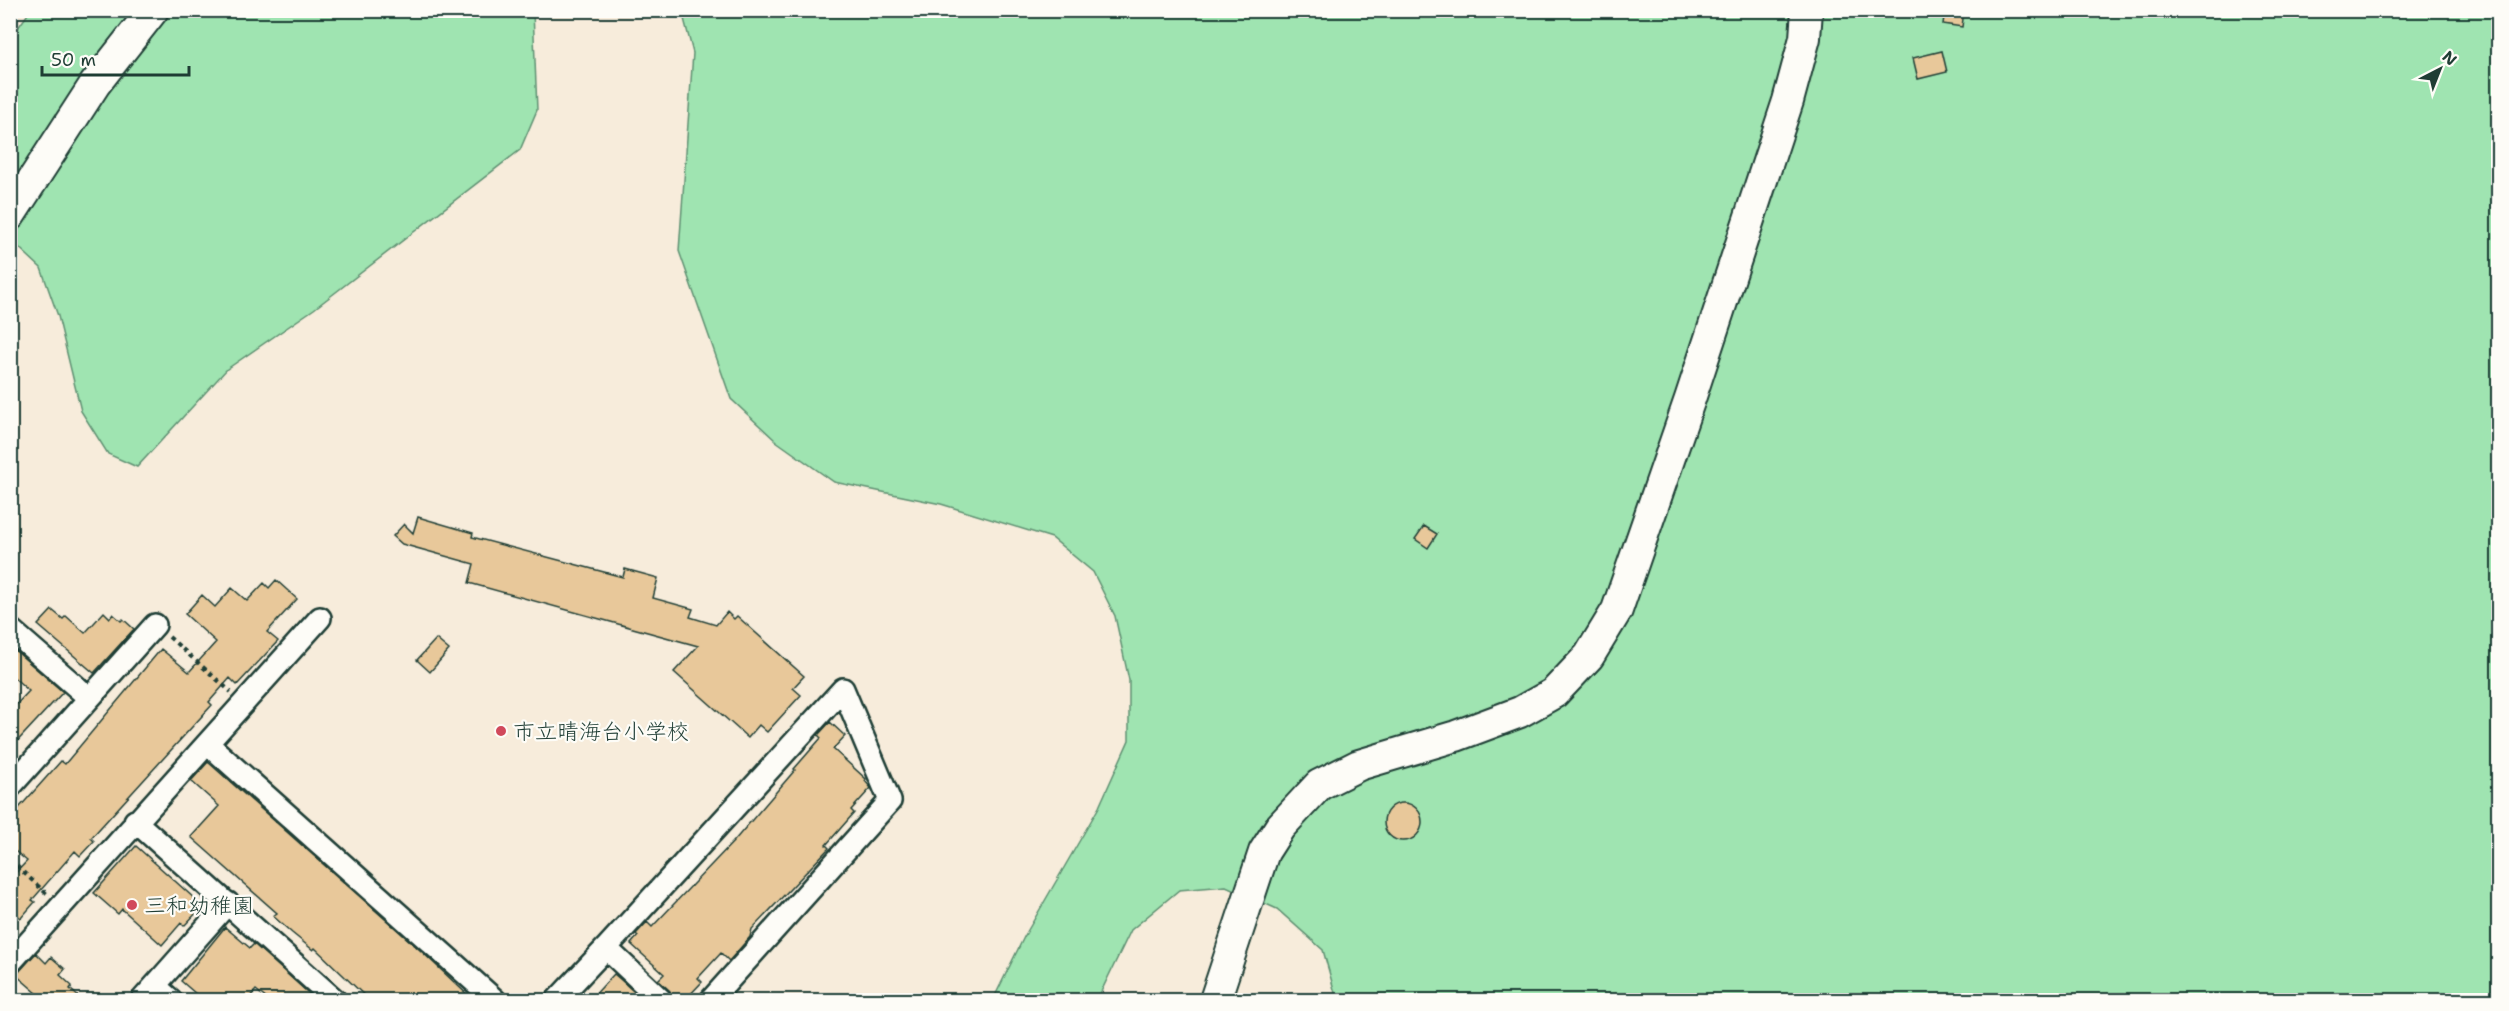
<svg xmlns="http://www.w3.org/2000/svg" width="2509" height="1011" viewBox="0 0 2509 1011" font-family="'Shantell Sans','Klee One',sans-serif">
	<rect width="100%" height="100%" fill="#f7ecdb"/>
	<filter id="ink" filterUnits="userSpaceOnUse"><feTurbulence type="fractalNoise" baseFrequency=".0167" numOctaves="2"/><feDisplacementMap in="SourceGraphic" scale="12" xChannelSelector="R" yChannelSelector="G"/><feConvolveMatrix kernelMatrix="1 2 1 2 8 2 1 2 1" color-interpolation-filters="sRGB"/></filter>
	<g filter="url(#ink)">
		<path fill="#9fe4b1" stroke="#5f9072" stroke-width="1.5" d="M 30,11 L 533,11 L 537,110 L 520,150 L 314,309 L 227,369 L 137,467 L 108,454 L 81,411 L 58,316 L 41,268 L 11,240 L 10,39 Z
			M 682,11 L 2498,11 L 2498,1000 L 1333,1000 L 1335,993 L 1323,950 L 1277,909 L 1226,886 L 1179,890 L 1131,930 L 1097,1000 L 993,1000 L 1024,937 L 1099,807 L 1129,740 L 1129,680 L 1115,616 L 1093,572 L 1052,538 L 941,504 L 834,482 L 776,441 L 731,399 L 679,251 L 693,53 Z"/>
		<path fill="#e8c89a" stroke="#1f3d34" stroke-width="1.5" d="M 1945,10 L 1964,10 L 1962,27 L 1943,24 Z
			M 1942,51 L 1947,72 L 1918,79 L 1913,58 Z
			M 418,517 L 473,533 L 472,537 L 623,577 L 625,569 L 658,578 L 653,598 L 693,609 L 690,617 L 716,625 L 727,612 L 734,619 L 737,616 L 804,676 L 793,688 L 801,695 L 767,732 L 759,725 L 748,738 L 674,672 L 698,646 L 469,583 L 474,564 L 402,544 L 393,536 L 404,524 L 413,533 Z
			M 1424,526 L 1437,534 L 1428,548 L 1415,539 Z
			M 276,580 L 297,599 L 267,632 L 278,641 L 237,685 L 230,678 L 209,702 L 212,705 L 91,838 L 94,841 L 80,856 L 75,851 L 32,900 L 35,902 L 21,918 L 10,909 L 10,879 L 27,861 L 10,847 L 10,818 L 61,761 L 65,764 L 161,649 L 189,672 L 216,642 L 185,614 L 202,595 L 215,607 L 232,588 L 247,601 L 264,583 L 269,588 Z
			M 52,610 L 63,619 L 66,616 L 85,633 L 104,612 L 110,618 L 113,614 L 121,621 L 123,619 L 134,629 L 94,673 L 38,625 Z
			M 436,639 L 449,650 L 430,672 L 417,660 Z
			M 10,646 L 63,692 L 10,749 L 10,711 L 29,691 L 10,674 Z
			M 830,722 L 845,736 L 833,749 L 866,779 L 865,781 L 871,788 L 851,810 L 854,813 L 826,845 L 829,848 L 752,929 L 750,937 L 729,961 L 721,953 L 698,978 L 702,982 L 685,1000 L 673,1000 L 670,991 L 658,980 L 664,974 L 631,944 L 638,936 L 636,934 L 647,922 L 652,927 L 734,841 L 795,770 L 794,769 L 821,738 L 818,735 Z
			M 208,762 L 420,950 L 473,1000 L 369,1000 L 315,948 L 313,950 L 292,933 L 273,916 L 277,913 L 191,837 L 219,806 L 191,781 Z
			M1384 822a19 19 0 1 1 38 0a19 19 0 1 1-38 0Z
			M 136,846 L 195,899 L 193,901 L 201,908 L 184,926 L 181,923 L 162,945 L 122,909 L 118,914 L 94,893 Z
			M 225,927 L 250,948 L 254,944 L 316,1000 L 268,1000 L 256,990 L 247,1000 L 203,1000 L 181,981 Z
			M 36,953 L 46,963 L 51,957 L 65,969 L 60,975 L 72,986 L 70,989 L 82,1000 L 45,1000 L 16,975 Z
			M 614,974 L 621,980 L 643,1000 L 590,1000 Z"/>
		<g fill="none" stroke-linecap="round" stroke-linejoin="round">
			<g stroke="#1f3d34" stroke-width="26">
				<path id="street" d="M 10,629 L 88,697
					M 208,744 L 495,1000
					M 10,787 L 155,625
					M 135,821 L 335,1000
					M 10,963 L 320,618
					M 155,986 L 171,1000
					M 142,1000 L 228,903
					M 557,1000 L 606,948
					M 661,1000 L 606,948 L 843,689 L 890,801 L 711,1000"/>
			</g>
			<g stroke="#1f3d34" stroke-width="34">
				<path id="secondary" d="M 10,215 L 95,84 L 153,10
					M 1215,1000 L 1264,852 L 1280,827 L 1319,785 L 1359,765 L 1456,736 L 1520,712 L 1554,693 L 1589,656 L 1617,610 L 1690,399 L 1788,101 L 1805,38 L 1807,10"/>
			</g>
			<path stroke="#1f3d34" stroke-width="4" stroke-dasharray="4.5 4.5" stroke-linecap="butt" d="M 169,637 L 231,692
				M 10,860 L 47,894"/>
			<use href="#street" stroke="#fdfcf7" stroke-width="21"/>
			<use href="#secondary" stroke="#fdfcf7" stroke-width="30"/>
		</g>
	</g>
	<g fill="#d1495b" stroke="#fdfcf7" stroke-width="2">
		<circle cx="501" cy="731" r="6"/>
		<circle cx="132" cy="905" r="6"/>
	</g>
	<g text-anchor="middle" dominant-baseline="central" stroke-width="4.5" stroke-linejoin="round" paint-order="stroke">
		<g font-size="22" fill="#1f3d34" stroke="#fdfcf7" text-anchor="start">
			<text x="513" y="731">市立晴海台小学校</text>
			<text x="144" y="905">三和幼稚園</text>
		</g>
	</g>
	<rect width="2509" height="1011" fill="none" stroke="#fdfcf7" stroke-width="36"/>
	<rect x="18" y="18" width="2473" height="975" fill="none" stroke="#1f3d34" stroke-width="2" filter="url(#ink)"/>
	<g transform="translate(2440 69) rotate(42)" stroke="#fdfcf7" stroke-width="4.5" paint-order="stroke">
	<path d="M0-4.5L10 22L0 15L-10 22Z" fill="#1f3d34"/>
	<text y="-9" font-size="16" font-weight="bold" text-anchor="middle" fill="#1f3d34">N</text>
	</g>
	<path d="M42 66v9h147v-9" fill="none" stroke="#1f3d34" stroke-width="3"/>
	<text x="51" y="66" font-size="18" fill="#1f3d34" stroke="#fdfcf7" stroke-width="4.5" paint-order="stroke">50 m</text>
</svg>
